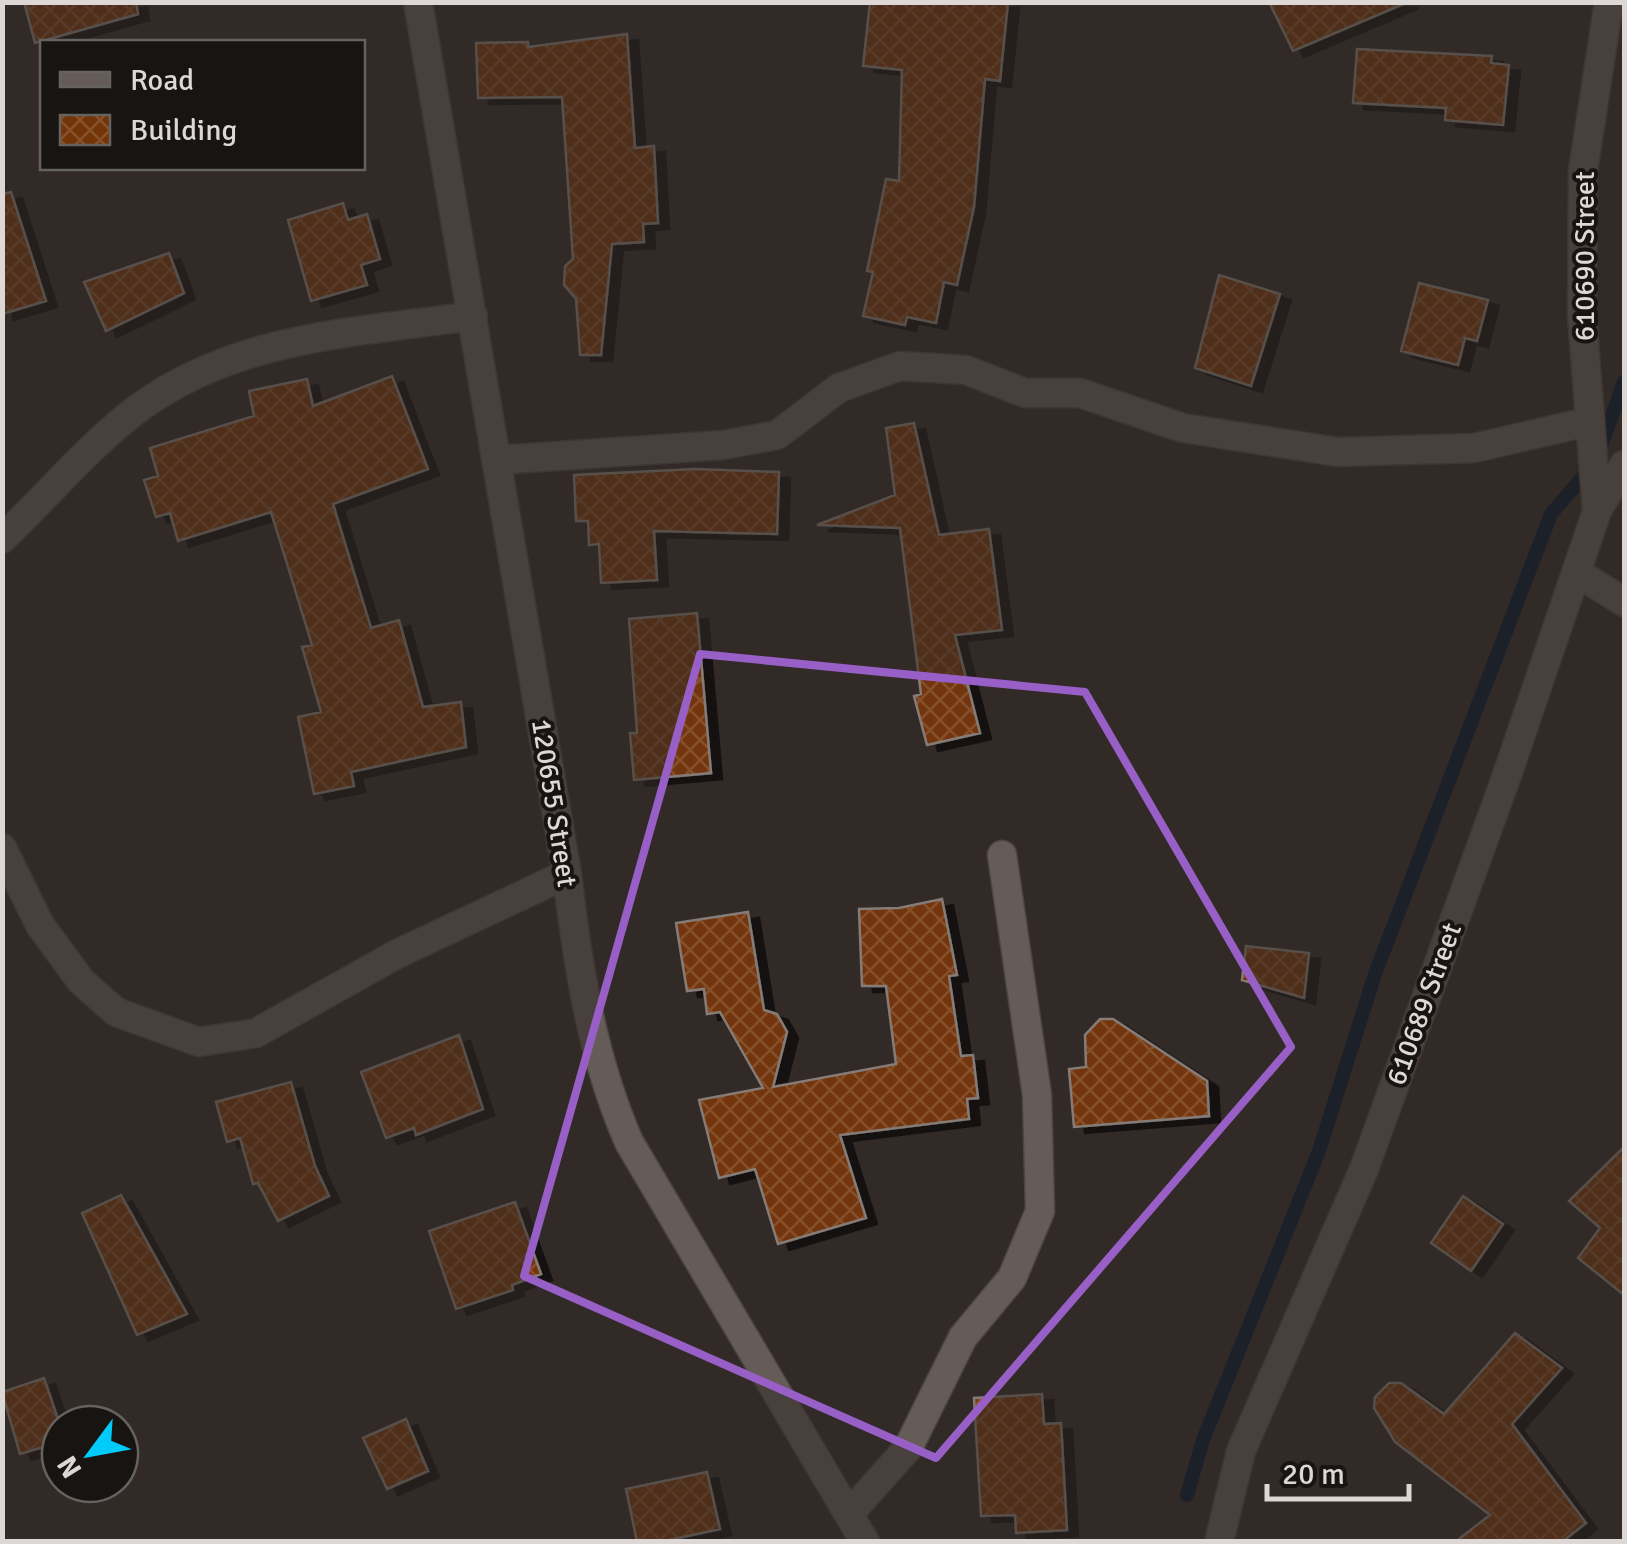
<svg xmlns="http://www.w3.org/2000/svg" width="1627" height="1544" viewBox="0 0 1627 1544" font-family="Signika,sans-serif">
	<defs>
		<pattern id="building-cross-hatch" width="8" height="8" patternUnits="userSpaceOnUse" patternTransform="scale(2.5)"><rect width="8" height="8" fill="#733408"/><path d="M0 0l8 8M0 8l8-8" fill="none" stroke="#86512b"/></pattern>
		<filter id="shadow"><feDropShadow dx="11" dy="6" stdDeviation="0" flood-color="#0009"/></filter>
	</defs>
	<rect width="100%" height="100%" fill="#312a27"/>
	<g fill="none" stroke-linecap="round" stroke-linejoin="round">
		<path stroke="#04172d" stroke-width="14" d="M 1187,1495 L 1203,1440 L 1319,1151 L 1375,974 L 1551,514 L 1595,463 L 1624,382"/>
	</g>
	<path fill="url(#building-cross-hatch)" stroke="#857c77" stroke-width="2.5" filter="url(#shadow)" d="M 24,2 L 136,2 L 138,14 L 35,43 Z
		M 870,2 L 1008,2 L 1000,81 L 985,79 L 974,207 L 957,285 L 944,282 L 936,323 L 907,317 L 905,325 L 863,316 L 873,272 L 867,271 L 886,179 L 899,181 L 902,70 L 863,66 Z
		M 1269,2 L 1406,2 L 1406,3 L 1293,51 Z
		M 627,34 L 635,148 L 654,146 L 658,223 L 643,224 L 644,242 L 612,244 L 601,355 L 580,355 L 576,299 L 564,285 L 565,266 L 573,259 L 562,97 L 478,98 L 476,43 L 528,42 L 528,47 Z
		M 1357,49 L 1492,56 L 1491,63 L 1509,65 L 1503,125 L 1445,120 L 1446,108 L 1353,103 Z
		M 11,192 L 46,301 L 2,314 L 2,194 Z
		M 343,203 L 348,220 L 367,214 L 380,259 L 361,265 L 367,285 L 311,301 L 288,220 Z
		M 169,253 L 184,293 L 106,331 L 84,282 Z
		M 1219,275 L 1280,294 L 1251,386 L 1195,368 Z
		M 1419,283 L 1488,300 L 1477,341 L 1465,338 L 1458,365 L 1401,351 Z
		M 392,376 L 428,469 L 333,504 L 371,628 L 399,620 L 423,707 L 461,702 L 466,747 L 351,772 L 354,786 L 314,794 L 298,717 L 321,712 L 302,647 L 312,645 L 271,512 L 178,541 L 170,513 L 156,517 L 144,480 L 158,476 L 150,448 L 254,416 L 249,391 L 307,379 L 313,406 Z
		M 914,423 L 939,535 L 989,529 L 1002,630 L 955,635 L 980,733 L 927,745 L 914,696 L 921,694 L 900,528 L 817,525 L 895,495 L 886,428 Z
		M 695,469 L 779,472 L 777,534 L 654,531 L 657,580 L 601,583 L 599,544 L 589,545 L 588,521 L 576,521 L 574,475 Z
		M 697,613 L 711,773 L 634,780 L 630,733 L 637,733 L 629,619 Z
		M 942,899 L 957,975 L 949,976 L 961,1056 L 973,1055 L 978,1098 L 967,1099 L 969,1119 L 840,1135 L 866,1218 L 778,1244 L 755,1169 L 719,1178 L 699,1100 L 763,1088 L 720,1012 L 707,1014 L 704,989 L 687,991 L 676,923 L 748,912 L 764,1010 L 777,1014 L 787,1032 L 773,1087 L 896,1064 L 886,986 L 862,986 L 859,909 L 899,908 Z
		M 1246,946 L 1309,953 L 1304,998 L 1242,980 Z
		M 1100,1019 L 1113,1019 L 1207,1081 L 1209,1116 L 1074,1127 L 1069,1069 L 1086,1067 L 1085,1035 Z
		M 459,1035 L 483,1109 L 416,1135 L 414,1128 L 386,1138 L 361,1072 Z
		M 291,1082 L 315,1166 L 329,1196 L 278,1221 L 258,1183 L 253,1184 L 240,1138 L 227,1142 L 216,1102 Z
		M 1624,1147 L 1624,1295 L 1578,1258 L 1600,1228 L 1569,1201 Z
		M 121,1195 L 187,1314 L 137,1335 L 82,1213 Z
		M 1463,1196 L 1503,1224 L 1471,1271 L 1431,1243 Z
		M 515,1202 L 541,1274 L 512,1285 L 513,1290 L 456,1309 L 429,1231 Z
		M 1515,1333 L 1562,1368 L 1512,1424 L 1586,1523 L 1562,1542 L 1455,1542 L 1490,1515 L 1395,1442 L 1374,1408 L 1375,1397 L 1389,1383 L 1401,1383 L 1444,1414 Z
		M 44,1378 L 60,1425 L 60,1442 L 20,1454 L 2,1392 Z
		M 1042,1394 L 1044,1424 L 1061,1423 L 1067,1530 L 1016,1533 L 1015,1515 L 981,1516 L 974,1398 Z
		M 406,1419 L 428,1471 L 387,1489 L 363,1438 Z
		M 707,1472 L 720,1529 L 660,1542 L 637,1542 L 626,1489 Z"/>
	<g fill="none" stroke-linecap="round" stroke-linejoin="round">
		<g stroke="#4c4643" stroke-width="31">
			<path id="minor" d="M 418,2 L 567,874 C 578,966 591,1055 629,1142 L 865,1542
				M 496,460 L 723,445 L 777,435 L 839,388 L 900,366 L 966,370 L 1025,393 L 1080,393 L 1183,428 L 1338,452 L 1474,448 L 1587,422
				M 1597,511 L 1582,315 L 1583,171 L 1609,2
				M 2,539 C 48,495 89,445 140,407 C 238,336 358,332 473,316
				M 1576,572 L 1624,602
				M 2,848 L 40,925 L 81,981 L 116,1012 L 199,1042 L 256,1033 L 397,954 L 567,874
				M 849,1514 L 908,1448 L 963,1337 L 1012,1278 L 1040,1211 L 1037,1095 L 1002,855
				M 1219,1542 L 1241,1451 L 1364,1169 L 1506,778 L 1597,511 L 1624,465"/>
		</g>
		<use href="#minor" stroke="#655c58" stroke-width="28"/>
	</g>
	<path d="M0 0H1627V1544H0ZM 700,654 L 1085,692 L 1291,1047 L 936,1458 L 524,1276 Z" fill="#312a27" fill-opacity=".55" fill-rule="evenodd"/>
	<path fill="none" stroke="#9860c6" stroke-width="8" stroke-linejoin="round" d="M 700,654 L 1085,692 L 1291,1047 L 936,1458 L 524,1276 Z"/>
	<g text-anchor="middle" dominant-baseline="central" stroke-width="8" stroke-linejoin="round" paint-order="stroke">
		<g font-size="28" fill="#ddd8d6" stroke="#171412">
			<text transform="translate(1585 256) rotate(-90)">610690 Street</text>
			<text transform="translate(554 803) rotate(81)">120655 Street</text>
			<text transform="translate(1424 1004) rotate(-70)">610689 Street</text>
		</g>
	</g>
	<rect width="1627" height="1544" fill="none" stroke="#ddd8d6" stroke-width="10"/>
	<rect x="40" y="40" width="325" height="130" fill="#171412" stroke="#666260" stroke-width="2.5"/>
	<rect x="60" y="72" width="50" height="15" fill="#655c58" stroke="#666260" stroke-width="2.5"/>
	<text x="130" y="90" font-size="30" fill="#ddd8d6">Road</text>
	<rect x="60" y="115" width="50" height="30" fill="url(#building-cross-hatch)" stroke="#666260" stroke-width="2.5"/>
	<text x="130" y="140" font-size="30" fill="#ddd8d6">Building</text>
	<g transform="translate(90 1454) rotate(238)"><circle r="48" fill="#171412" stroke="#666260" stroke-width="2.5"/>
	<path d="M0-8L18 38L0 25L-18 38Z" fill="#00cbf9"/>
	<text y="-15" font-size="28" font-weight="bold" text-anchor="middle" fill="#ddd8d6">N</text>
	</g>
	<path d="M1267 1484v15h142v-15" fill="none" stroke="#ddd8d6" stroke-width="5"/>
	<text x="1282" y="1484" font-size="30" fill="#ddd8d6" stroke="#171412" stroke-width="8" paint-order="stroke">20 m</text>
</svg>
